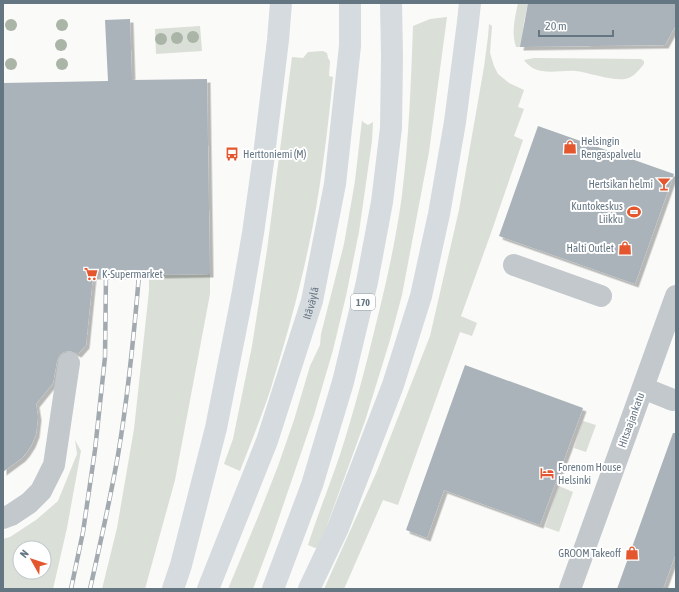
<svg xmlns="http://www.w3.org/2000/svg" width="679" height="592" viewBox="0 0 679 592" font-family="'Asap Condensed',sans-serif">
	<defs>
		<filter id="shadow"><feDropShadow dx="3.5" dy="3.5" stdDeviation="0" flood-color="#0004"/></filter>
	</defs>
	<rect width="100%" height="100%" fill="#fafaf8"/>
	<path fill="#dadfd7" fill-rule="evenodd" d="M 518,3 L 528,3 L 524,22 L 521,47 L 516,47 C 511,32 515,18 518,3 Z
		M 447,17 L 429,152 L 402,295 L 390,340 L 365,421 L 325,531 L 318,547 L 315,548 L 308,545 C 319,510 334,475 345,439 C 356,403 366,366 375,328 C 386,284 396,240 402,195 C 409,139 411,82 413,26 L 430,19 Z
		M 489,24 L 492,26 L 490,53 L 494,66 L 498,74 L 509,83 L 524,90 L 518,107 L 524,109 L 514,136 L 523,140 L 491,233 L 461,316 L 477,323 L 472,336 L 460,332 L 398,505 L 383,500 L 344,589 L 324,589 L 377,471 L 430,336 L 459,210 L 484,67 L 488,37 Z
		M 200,26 L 202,51 L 156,54 L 155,29 Z
		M 323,51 L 327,53 L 328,58 L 330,61 L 329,76 L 333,77 C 327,136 320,196 307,254 C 297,300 284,346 270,391 C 261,418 250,445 240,471 L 224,464 L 233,439 L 252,346 L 267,250 L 292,57 L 303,58 L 308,52 Z
		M 534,58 L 641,59 L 644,61 L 644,64 C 639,70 633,78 625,79 C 613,81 590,73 576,71 C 565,70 553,73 542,71 C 535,70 528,66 524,60 Z
		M 362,120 L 363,122 L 368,125 L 373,122 L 372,141 L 359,232 L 346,296 L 333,350 L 314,415 L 272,538 L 253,589 L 228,589 L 258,517 L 278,466 L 294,420 L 310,366 L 320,345 L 321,334 L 344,244 L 355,181 Z
		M 210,274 L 210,294 L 175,480 L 145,589 L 102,589 L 117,528 L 134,429 L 149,291 L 149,275 Z
		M 583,421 L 596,425 L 586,452 L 574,448 Z
		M 75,440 L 81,451 L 67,528 L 53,589 L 3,589 L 3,539 L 10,537 L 36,520 L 58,501 L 77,454 ZM 20,548 L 44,548 L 44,572 L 20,572 Z
		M 559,486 L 573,492 L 559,532 L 545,527 Z"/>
	<path fill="#aab3b9" filter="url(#shadow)" d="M 528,3 L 676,3 L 676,25 L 665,45 L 520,47 Z
		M 130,19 L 132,80 L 207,79 L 210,274 L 93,276 L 86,345 L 78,354 L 70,351 L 64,352 L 59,356 L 57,361 L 53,383 L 36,404 L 38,417 L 36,434 L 32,444 L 27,452 L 22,458 L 3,472 L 3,83 L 108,81 L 105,20 Z
		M 538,126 L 674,174 L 635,284 L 499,236 Z
		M 465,365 L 583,408 L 540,525 L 444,490 L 427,538 L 406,530 Z
		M 673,433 L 676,433 L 676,553 L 663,589 L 617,589 Z"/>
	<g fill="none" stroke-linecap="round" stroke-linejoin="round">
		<path stroke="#c3c8cc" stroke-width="22" d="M 514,265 L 601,296
			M 643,388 L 673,400
			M 3,518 L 11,515 L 29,503 L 41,491 L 54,465 L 69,363
			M 570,589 L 676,296"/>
		<g stroke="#d6dbdf" stroke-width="22">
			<path d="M 173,589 L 181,565 L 216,428 L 242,297 L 253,233 L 264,155 L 278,40 L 281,3"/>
			<path id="s1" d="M 208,589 L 267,441 L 312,301 L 335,184 L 350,46 L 350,3"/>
			<path d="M 273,589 L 312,485 L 343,382 L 367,282 L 382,202 L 391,128 L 392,56 L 391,3"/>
			<path d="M 309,589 L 338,528 L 393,385 L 421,296 L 439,214 L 455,122 L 468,22 L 470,3"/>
		</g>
		<g stroke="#a2aab0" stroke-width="4.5">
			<path id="rail" d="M 71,589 L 83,532 L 95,450 L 105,357 L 106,275
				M 90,589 C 100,545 110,500 118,455 C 128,396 134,335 139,275"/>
		</g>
		<use href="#rail" stroke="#fff" stroke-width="3" stroke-dasharray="9" stroke-linecap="butt"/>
	</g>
	<g fill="#aab4a7">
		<circle cx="11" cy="25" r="6"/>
		<circle cx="62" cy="25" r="6"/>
		<circle cx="193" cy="37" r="6"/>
		<circle cx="177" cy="38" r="6"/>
		<circle cx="161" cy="39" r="6"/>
		<circle cx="61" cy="45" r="6"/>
		<circle cx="11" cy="64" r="6"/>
		<circle cx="62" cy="64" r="6"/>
	</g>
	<defs>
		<g id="shop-bare" transform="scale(1.08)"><path d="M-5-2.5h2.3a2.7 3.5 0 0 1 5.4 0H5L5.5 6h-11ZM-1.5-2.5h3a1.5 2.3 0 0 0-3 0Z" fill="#e4572e" stroke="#fff" stroke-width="2.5" paint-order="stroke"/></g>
		<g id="bus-bare" transform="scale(1.08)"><path d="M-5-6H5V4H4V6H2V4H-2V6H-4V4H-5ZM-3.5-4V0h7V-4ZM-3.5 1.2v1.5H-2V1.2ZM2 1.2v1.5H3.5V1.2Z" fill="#e4572e" stroke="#fff" stroke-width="2.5" paint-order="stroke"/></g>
		<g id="bar-bare" transform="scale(1.08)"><path d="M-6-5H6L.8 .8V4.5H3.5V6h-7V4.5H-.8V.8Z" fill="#e4572e" stroke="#fff" stroke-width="2.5" paint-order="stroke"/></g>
		<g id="stadium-bare" transform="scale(1.08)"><path d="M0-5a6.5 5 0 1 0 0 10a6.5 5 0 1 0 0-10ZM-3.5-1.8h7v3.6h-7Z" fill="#e4572e" stroke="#fff" stroke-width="2.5" paint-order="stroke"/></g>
		<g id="supermarket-bare" transform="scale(1.08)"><path d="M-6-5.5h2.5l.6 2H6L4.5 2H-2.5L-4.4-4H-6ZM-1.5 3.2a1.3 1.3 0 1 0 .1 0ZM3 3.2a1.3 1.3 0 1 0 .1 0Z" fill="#e4572e" stroke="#fff" stroke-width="2.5" paint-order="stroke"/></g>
		<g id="hotel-bare" transform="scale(1.08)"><path d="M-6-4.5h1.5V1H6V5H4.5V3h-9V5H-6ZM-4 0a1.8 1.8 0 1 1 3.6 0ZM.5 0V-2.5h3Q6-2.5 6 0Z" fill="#e4572e" stroke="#fff" stroke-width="2.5" paint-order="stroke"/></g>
	</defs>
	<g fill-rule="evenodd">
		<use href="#shop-bare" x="570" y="147"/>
		<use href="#bus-bare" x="232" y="154"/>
		<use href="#bar-bare" x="664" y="184"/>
		<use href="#stadium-bare" x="634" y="212"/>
		<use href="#shop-bare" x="625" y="248"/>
		<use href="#supermarket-bare" x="91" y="274"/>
		<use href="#hotel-bare" x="547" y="473"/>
		<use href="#shop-bare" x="632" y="553"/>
	</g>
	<g text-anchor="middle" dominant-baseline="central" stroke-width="4" stroke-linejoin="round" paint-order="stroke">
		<rect fill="#fff" stroke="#939fa8" stroke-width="1" x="351" y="294" width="24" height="16" rx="3"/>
		<g font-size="10" font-weight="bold" fill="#657683">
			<text x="363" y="302">170</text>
		</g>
		<g font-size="11" fill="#657683" stroke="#fff" text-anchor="start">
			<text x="581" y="141">Helsingin<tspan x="581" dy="13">Rengaspalvelu</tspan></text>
			<text x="243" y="154">Herttoniemi (M)</text>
			<text x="653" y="184" text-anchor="end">Hertsikan helmi</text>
			<text x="623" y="206" text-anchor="end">Kuntokeskus<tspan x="623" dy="13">Liikku</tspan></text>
			<text x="614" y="248" text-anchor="end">Halti Outlet</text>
			<text x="102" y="274">K-Supermarket</text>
			<text x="558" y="467">Forenom House<tspan x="558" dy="13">Helsinki</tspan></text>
			<text x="621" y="553" text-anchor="end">GROOM Takeoff</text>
		</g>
		<g font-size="11" fill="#657683" stroke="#fff">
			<text stroke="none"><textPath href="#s1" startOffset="304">Itäväylä</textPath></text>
			<text transform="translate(631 420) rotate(-70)">Hitsaajankatu</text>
		</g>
	</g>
	<rect width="679" height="592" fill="none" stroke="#657683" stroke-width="8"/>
	<g transform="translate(32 560) rotate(309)"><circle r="19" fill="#ffffff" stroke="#c1c8cd"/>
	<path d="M0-3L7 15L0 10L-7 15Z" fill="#e4572e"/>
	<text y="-6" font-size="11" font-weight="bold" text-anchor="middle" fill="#657683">N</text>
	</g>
	<path d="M539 30v6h74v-6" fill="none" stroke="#657683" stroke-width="2"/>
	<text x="545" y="30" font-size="12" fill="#657683" stroke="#ffffff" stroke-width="3" paint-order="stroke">20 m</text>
</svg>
